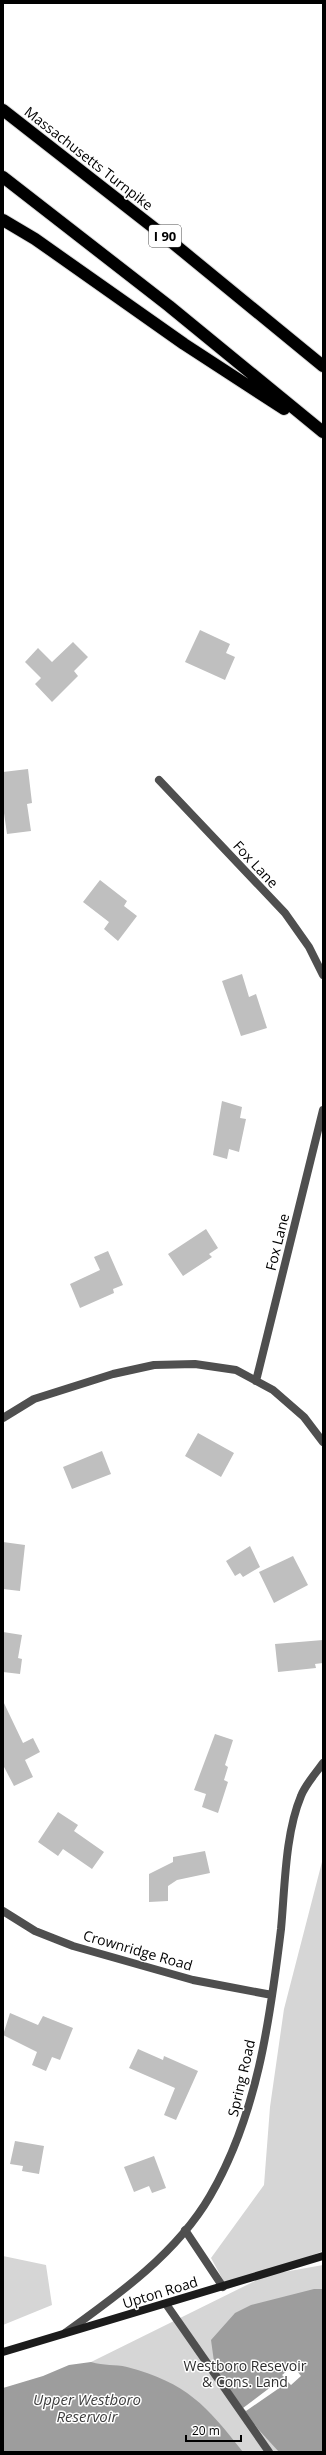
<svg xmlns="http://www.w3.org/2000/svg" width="326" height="2455" viewBox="0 0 326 2455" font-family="'Open Sans',sans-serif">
	<rect width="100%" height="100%" fill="#fff"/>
	<path fill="#d6d6d6" d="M 323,1858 L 323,2251 L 228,2289 L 211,2258 L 264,2185 L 270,2107 L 284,2009 Z
		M 3,2256 L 46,2265 L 52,2305 L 3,2325 Z
		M 323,2265 L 323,2452 L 3,2452 L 89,2363 L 267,2275 Z"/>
	<path fill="#9d9d9d" d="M 314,2289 L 323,2289 L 323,2452 L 279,2452 L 258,2429 L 215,2369 L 211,2340 L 235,2313 L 251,2305 Z
		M 91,2362 C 104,2366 115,2364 127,2367 C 187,2383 206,2405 243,2452 L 3,2452 L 3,2388 L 43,2376 L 69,2365 Z"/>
	<path fill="#fff" d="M 293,2366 L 301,2376 L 291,2385 L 288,2382 L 246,2411 L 243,2408 L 284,2377 L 282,2375 Z"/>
	<path fill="#bfbfbf" d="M 200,630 L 230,644 L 226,653 L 235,657 L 225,680 L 185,662 Z
		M 73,642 L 88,657 L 74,671 L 78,676 L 52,702 L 35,684 L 41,678 L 25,662 L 38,648 L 52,662 Z
		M 28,769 L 32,803 L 27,804 L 31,831 L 7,834 L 3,806 L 3,772 Z
		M 100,880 L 127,901 L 124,906 L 137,916 L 118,941 L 104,929 L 109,922 L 83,902 Z
		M 242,974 L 249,997 L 256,994 L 267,1028 L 241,1036 L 222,981 Z
		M 222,1101 L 242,1107 L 240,1118 L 246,1119 L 239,1152 L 229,1149 L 227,1159 L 213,1155 Z
		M 206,1229 L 218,1248 L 209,1254 L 212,1257 L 183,1276 L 168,1254 Z
		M 108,1251 L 123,1285 L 113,1289 L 114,1293 L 80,1308 L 70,1284 L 100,1270 L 94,1257 Z
		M 198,1433 L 234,1453 L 221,1477 L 185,1456 Z
		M 102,1451 L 111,1474 L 72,1489 L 63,1467 Z
		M 3,1542 L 25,1545 L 20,1591 L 3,1589 Z
		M 250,1546 L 260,1567 L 243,1577 L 240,1573 L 235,1576 L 226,1561 Z
		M 293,1556 L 308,1585 L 274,1603 L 259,1572 Z
		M 3,1632 L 22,1635 L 18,1658 L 22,1659 L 20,1674 L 3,1672 Z
		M 323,1640 L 323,1663 L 315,1664 L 316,1668 L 278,1672 L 275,1644 Z
		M 3,1701 L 23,1743 L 33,1738 L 40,1752 L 25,1760 L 33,1777 L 14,1786 L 3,1765 Z
		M 215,1734 L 233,1740 L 225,1765 L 228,1767 L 224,1780 L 228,1782 L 218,1813 L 202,1807 L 206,1794 L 194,1790 Z
		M 58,1812 L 78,1825 L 74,1831 L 104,1852 L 92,1869 L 63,1849 L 58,1856 L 38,1842 Z
		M 205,1851 L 210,1873 L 177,1880 L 168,1886 L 168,1901 L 149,1902 L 149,1874 L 173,1862 L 173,1857 Z
		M 10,2013 L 38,2025 L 43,2016 L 73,2028 L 60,2060 L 52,2057 L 46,2071 L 32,2065 L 37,2052 L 3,2035 Z
		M 138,2049 L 163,2060 L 164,2056 L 198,2071 L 176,2120 L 164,2115 L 175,2088 L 129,2068 Z
		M 15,2141 L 44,2146 L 39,2174 L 22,2171 L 23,2166 L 10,2164 Z
		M 154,2156 L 166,2188 L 152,2193 L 149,2186 L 134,2192 L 124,2167 Z"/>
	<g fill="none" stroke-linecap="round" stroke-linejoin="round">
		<g stroke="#dbdbdb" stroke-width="14">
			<path id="motorway" d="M 3,110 L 163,235 L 323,366
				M 3,177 L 169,306 L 323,432
				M 3,220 L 35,239 L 184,344 L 284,409"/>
		</g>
		<path stroke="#4f4f4f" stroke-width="8" d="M 185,2230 L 223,2287"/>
		<path stroke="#4f4f4f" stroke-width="8" d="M 159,780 L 285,913 L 309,947 L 323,975
			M 256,1381 L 323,1110
			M 3,1418 L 34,1399 L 113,1374 L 154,1365 L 195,1364 L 236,1370 L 273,1390 L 304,1417 L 323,1442
			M 3,1911 L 35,1931 L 73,1946 L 193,1980 L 272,1995
			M 166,2304 L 269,2452
			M 65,2333 C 118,2295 177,2253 210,2196 C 257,2116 270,2020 281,1929 C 285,1887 285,1834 301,1796 C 305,1785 316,1773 323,1763"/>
		<path stroke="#1c1c1c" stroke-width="8" d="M 3,2352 L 323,2256"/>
		<use href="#motorway" stroke="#000" stroke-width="12"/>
	</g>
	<g text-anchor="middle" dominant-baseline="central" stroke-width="3" stroke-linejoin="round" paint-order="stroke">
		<rect fill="#fff" stroke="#4c4c4c" stroke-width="1" x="149" y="225" width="32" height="22" rx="3"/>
		<g font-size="13" font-weight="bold" fill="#000">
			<text x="165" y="236">I 90</text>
		</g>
		<g font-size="14" fill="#000" stroke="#fff">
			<text transform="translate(89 158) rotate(38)">Massachusetts Turnpike</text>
			<text transform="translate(256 864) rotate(47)">Fox Lane</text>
			<text transform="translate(277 1242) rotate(-76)">Fox Lane</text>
			<text transform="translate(138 1950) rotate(16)">Crownridge Road</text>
			<text transform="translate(241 2078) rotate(-77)">Spring Road</text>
			<text transform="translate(160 2292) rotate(-17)">Upton Road</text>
		</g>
		<g font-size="14" fill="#2d2d2d" stroke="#fff">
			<text x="245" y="2365">Westboro Resevoir<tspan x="245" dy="16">&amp; Cons. Land</tspan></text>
		</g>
		<g font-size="15" font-style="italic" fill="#3e3e3e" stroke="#fff">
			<text x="87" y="2399">Upper Westboro<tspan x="87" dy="17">Reservoir</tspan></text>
		</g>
	</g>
	<rect width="326" height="2455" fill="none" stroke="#000000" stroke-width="8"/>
	<path d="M186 2435v6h55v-6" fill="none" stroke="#000000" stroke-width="2"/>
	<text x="192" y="2435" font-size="12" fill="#000000" stroke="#ffffff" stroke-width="3" paint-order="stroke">20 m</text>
</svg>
